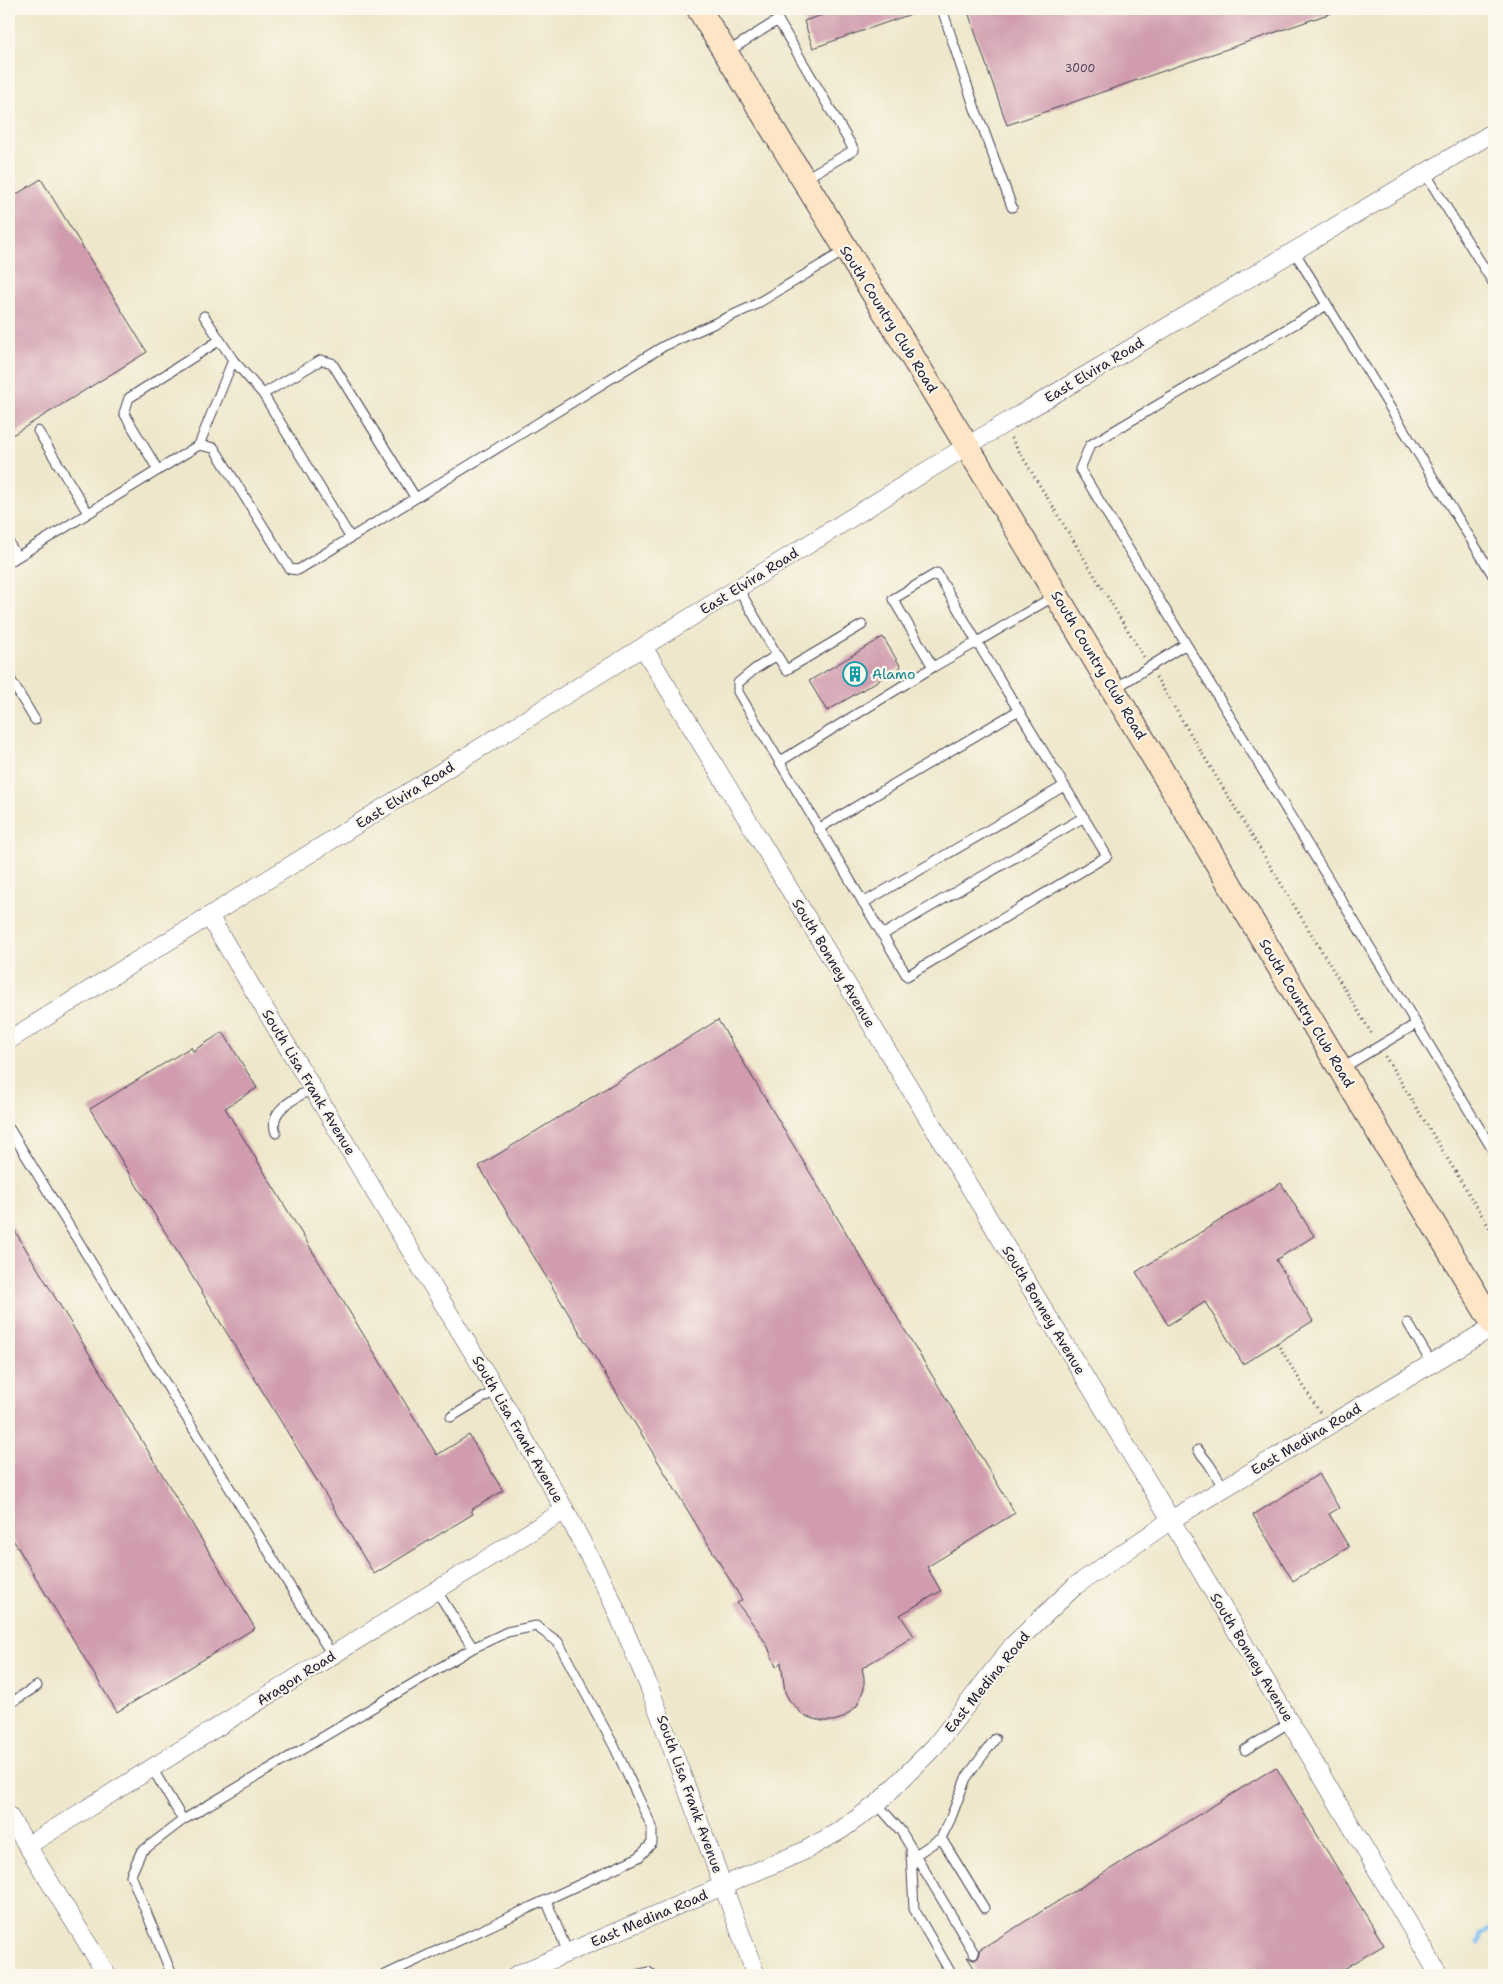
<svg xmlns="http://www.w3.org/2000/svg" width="1503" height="1984" viewBox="0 0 1503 1984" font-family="'Shantell Sans',sans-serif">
	<rect width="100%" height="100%" fill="#fbf7ec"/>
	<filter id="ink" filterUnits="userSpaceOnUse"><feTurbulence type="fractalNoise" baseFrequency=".02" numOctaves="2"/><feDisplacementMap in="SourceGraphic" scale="10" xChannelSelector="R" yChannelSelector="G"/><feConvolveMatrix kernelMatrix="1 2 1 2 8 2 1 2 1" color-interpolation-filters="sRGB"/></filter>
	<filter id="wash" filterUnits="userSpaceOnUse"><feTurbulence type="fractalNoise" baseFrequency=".0096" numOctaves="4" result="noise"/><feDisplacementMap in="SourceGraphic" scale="20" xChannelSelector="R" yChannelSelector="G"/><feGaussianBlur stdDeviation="1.12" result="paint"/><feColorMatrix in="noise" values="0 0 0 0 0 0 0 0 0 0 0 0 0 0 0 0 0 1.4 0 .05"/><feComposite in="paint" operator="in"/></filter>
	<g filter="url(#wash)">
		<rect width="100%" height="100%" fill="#efe7cb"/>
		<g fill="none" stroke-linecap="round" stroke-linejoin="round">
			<path stroke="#7bbdf0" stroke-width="5" d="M 1478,1943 L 1481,1935 L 1494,1926"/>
		</g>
		<g id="blocks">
			<path fill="#d09cae" d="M 841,9 L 920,9 L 920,11 L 813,48 L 804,21 Z
				M 967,9 L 1337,9 L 1337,11 L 1007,125 Z
				M 41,179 L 147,352 L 9,437 L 9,199 Z
				M 883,637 L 901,667 L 827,711 L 809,681 Z
				M 718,1020 L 1015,1513 L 927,1567 L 941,1591 L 900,1615 L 914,1636 L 862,1668 L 864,1678 L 864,1688 L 857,1706 L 843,1718 L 833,1721 L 822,1721 L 804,1716 L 789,1700 L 785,1692 L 781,1662 L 776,1667 L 768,1647 L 757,1629 L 737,1603 L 742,1600 L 479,1166 Z
				M 223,1032 L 257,1088 L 225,1108 L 437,1455 L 469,1435 L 503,1491 L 471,1510 L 473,1514 L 374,1574 L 90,1109 L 191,1047 L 193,1051 Z
				M 1281,1183 L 1314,1236 L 1276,1260 L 1313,1321 L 1243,1364 L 1205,1302 L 1168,1325 L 1136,1272 Z
				M 9,1221 L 255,1628 L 117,1712 L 9,1533 Z
				M 1319,1474 L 1339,1508 L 1329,1514 L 1349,1547 L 1293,1581 L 1253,1515 Z
				M 1276,1767 L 1384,1945 L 1334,1975 L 979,1975 L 967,1957 L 974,1959 L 978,1958 L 980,1953 L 979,1950 Z"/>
		</g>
	</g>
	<g filter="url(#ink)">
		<use href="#blocks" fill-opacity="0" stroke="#414051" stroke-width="1"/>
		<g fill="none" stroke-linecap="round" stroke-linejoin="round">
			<g stroke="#414051" stroke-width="11">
				<path id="lane" d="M 942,9 L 975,109 L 983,128 L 1012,207
					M 726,53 L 778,20 L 854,150 L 804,179
					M 1425,173 L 1494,284
					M 1294,251 L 1494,577
					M 1327,305 L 1090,445 L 1080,469 L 1494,1152
					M 233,360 L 263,394 L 321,360 L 332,363 L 415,497
					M 263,394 L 350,537
					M 38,431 L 88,513
					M 199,445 L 214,448 L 290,569 L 298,570 L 664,346 L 753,306 L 846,250
					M 158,470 L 124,413 L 129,398 L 220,340
					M 9,543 L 17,557
					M 9,562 L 199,445 L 233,360 L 204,316
					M 937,573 L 977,642 L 933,667 L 893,599 Z
					M 738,588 L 777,655 L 755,669 L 738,683 L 738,692 L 907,976 L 1107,856 L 977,642 L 1056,595
					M 777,655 L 786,670 L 862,625
					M 9,677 L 35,720
					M 1114,689 L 1186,644
					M 779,762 L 933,667
					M 818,829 L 1019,710
					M 863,903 L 1064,786
					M 882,935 L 1084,817
					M 1341,1069 L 1416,1024
					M 9,1128 L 332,1655
					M 276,1133 C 267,1109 296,1099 312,1088
					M 1408,1323 L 1432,1364
					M 451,1417 L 496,1390
					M 1198,1450 L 1209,1464 L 1224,1488
					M 436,1590 L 473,1648
					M 9,1704 L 37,1686
					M 1245,1750 L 1290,1722
					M 152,1768 L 183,1820
					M 877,1804 L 901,1831 L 974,1953
					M 941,1838 L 984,1908
					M 911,1852 L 914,1909 L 952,1975
					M 911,1858 L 941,1838 L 950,1820 L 966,1778 L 995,1739
					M 172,1975 L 131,1875 L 141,1852 L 183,1820 L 473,1648 L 507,1632 L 536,1626 L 558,1642 L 614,1746 L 652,1827 L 652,1843 L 639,1857 L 546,1900
					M 385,1975 L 546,1900 L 568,1953
					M 636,1975 L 648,1972 L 653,1975"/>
			</g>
			<g stroke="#414051" stroke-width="19">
				<path id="street" d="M 643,647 L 1171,1520 L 1439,1975
					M 209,916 L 376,1194 L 496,1390 L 565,1510 L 610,1596 L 650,1689 L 756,1975
					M 9,1040 L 967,446 L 1494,132
					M 9,1816 L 107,1975
					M 27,1846 L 565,1510
					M 516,1975 L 804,1851 L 841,1830 L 877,1804 L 935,1746 L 1013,1645 L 1075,1586 L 1171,1520 L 1494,1326"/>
			</g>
			<g stroke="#414051" stroke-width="26">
				<path id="secondary" d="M 699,9 L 967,446 L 1494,1325"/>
			</g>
			<path stroke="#414051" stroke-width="3" stroke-dasharray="1 4" stroke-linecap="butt" d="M 1011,438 L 1144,657
				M 1156,677 L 1373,1036
				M 1385,1056 L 1494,1235
				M 1277,1343 L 1320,1413"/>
			<use href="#lane" stroke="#fff" stroke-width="9"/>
			<use href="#street" stroke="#fff" stroke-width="18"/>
			<use href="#secondary" stroke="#fde5c5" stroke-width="24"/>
		</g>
	</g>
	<defs>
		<g id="building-ring" transform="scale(1.25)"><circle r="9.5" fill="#fbf7ec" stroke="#0f9aa8" stroke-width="1.5"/><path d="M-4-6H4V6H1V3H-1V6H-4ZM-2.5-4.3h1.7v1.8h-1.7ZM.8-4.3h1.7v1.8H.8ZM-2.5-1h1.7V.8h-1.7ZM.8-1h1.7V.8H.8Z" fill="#0f9aa8"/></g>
	</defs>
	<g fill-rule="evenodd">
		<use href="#building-ring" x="855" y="674"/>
	</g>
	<g text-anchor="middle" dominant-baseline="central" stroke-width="4.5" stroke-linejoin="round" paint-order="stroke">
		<g font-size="11" fill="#4e4058">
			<text x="1080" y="68">3000</text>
		</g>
		<g font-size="14" fill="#22223b" stroke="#fbf7ec">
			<text transform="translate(889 319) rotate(58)">South Country Club Road</text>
			<text transform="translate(1094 370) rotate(-31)">East Elvira Road</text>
			<text transform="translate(749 581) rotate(-32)">East Elvira Road</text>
			<text transform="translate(1099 665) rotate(59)">South Country Club Road</text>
			<text transform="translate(405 795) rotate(-32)">East Elvira Road</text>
			<text transform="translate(834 963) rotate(59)">South Bonney Avenue</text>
			<text transform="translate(1307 1013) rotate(59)">South Country Club Road</text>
			<text transform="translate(309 1082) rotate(59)">South Lisa Frank Avenue</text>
			<text transform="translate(1044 1310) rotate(59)">South Bonney Avenue</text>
			<text transform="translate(518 1429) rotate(60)">South Lisa Frank Avenue</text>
			<text transform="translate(1306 1439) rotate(-31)">East Medina Road</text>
			<text transform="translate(1252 1657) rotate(59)">South Bonney Avenue</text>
			<text transform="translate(296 1678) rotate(-32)">Aragon Road</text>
			<text transform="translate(987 1682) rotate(-51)">East Medina Road</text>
			<text transform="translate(690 1794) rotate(70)">South Lisa Frank Avenue</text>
			<text transform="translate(649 1918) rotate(-23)">East Medina Road</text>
		</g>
		<g font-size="14" fill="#0d838f" stroke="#fbf7ec" text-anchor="start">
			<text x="872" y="674">Alamo</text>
		</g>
	</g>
	<rect width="1503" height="1984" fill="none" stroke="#fbf7ec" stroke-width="30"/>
</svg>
